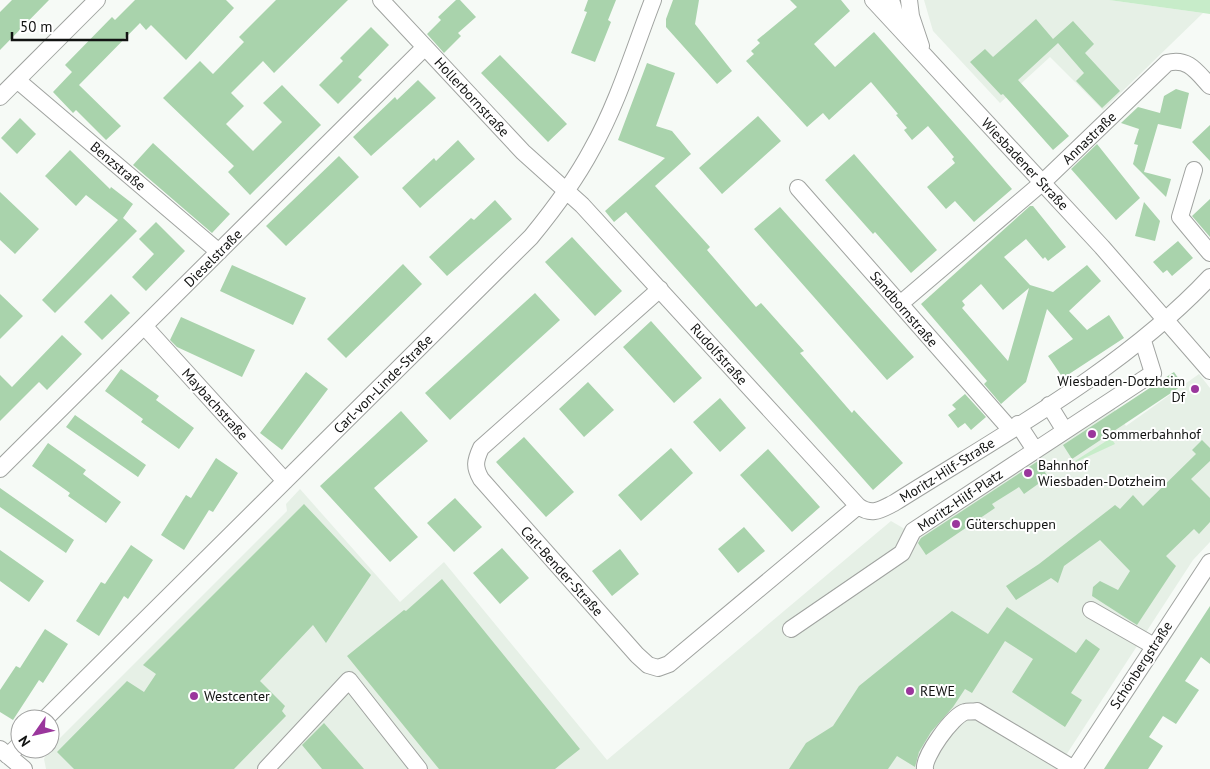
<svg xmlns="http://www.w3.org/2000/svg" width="1210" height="769" viewBox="0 0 1210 769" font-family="'PT Sans',sans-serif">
	<rect width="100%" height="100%" fill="#f6faf6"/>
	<path fill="#e6f0e6" d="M 924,0 L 1109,0 L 1203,13 L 1103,110 L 1050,57 L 1000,103 L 933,31 Z
		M 1199,374 L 1210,388 L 1210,542 L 1193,560 L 1057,769 L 46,769 L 44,759 L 48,750 L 287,511 L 286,504 L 300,489 L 400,602 L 444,562 L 607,760 L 891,521 L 915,535 L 1113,407 L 1126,426 Z"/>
	<path fill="#c7ecc9" d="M 1109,0 L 1210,0 L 1210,14 L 1203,13 Z
		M 1111,438 L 1115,444 L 1076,462 L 1075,461 Z"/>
	<path fill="#a9d3ac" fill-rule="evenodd" d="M 12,0 L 49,0 L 0,50 L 0,12 Z
		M 135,0 L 226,0 L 234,8 L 186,60 L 151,25 L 146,30 L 140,23 L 79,85 L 121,126 L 106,140 L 76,110 L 73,113 L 53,92 L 72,72 L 65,65 L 112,17 L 115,20 Z
		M 276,0 L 348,0 L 274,73 L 263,61 L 231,93 L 244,106 L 226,124 L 253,151 L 282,122 L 263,103 L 282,85 L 321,125 L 250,195 L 228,172 L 234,166 L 163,98 L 200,61 L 213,74 L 244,42 L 239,37 Z
		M 456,0 L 460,0 L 476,17 L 458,33 L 461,36 L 444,53 L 427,34 L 441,20 L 438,17 Z
		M 588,0 L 616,0 L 608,20 L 611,22 L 595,62 L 571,53 L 587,12 L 584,11 Z
		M 673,0 L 699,0 L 695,24 L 732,71 L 717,84 L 666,27 L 666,19 Z
		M 790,0 L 841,0 L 850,11 L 814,44 L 835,67 L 874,32 L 1012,189 L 974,222 L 955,201 L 946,209 L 927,187 L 955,163 L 952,159 L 954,157 L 928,126 L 912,140 L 904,130 L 907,128 L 896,115 L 898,114 L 871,82 L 829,120 L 823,113 L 807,127 L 746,61 L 754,54 L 751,51 L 760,43 L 757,40 L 797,7 Z
		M 1036,19 L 1053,39 L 1073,21 L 1094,44 L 1085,53 L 1120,91 L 1102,108 L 1076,81 L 1084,73 L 1058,43 L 1018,80 L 1069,136 L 1053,150 L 1003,94 L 1001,95 L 970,62 L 985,49 L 993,57 Z
		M 371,27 L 389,45 L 358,77 L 362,80 L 338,104 L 319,85 L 343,61 L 340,58 Z
		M 500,55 L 567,124 L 548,142 L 481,73 Z
		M 647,63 L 675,73 L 656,126 L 672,131 L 691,154 L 655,186 L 710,247 L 707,250 L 756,307 L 761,303 L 804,351 L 800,353 L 852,413 L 854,410 L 903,463 L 873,490 L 626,212 L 614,222 L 605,211 L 665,158 L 618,140 Z
		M 418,80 L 436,98 L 371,156 L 353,137 L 395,97 L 397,100 Z
		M 1176,89 L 1189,93 L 1181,129 L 1158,124 L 1144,172 L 1171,179 L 1166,197 L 1133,164 L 1138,145 L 1134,144 L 1139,129 L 1121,123 L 1138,107 L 1160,113 L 1164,96 Z
		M 758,116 L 781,141 L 722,194 L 699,168 Z
		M 20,118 L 36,134 L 17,154 L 1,138 Z
		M 1210,125 L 1210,161 L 1192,142 Z
		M 458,140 L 475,159 L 420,208 L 402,188 L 434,158 L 436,161 Z
		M 153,143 L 230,214 L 212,233 L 133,165 Z
		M 1097,144 L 1140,198 L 1116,220 L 1071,169 Z
		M 70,150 L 110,189 L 111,187 L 133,204 L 123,218 L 137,231 L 55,313 L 42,300 L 118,220 L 86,195 L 76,206 L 45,176 Z
		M 854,154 L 937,250 L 911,273 L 875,232 L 873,234 L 825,180 Z
		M 339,156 L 359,177 L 286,246 L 266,226 Z
		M 0,192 L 39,229 L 15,254 L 0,240 Z
		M 1210,199 L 1210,237 L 1192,216 Z
		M 495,200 L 512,219 L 447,276 L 429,257 L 471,218 L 474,220 Z
		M 1144,202 L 1160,221 L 1155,241 L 1135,236 Z
		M 1030,206 L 1033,206 L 1066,247 L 1048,261 L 1045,257 L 1043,259 L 1026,239 L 1004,257 L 1030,285 L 1053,292 L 1087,265 L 1101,281 L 1069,311 L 1087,330 L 1109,315 L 1124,338 L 1063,378 L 1048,356 L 1073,339 L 1047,309 L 1026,382 L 1001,404 L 984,384 L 987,381 L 921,304 ZM 981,284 L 1003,310 L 1029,288 L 1008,361 L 962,308 L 965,305 L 962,301 Z
		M 780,207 L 914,357 L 887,380 L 754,229 Z
		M 156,222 L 185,251 L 146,291 L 132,277 L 154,254 L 139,239 Z
		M 572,237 L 622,291 L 595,316 L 545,262 Z
		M 1178,241 L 1193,258 L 1172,276 L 1167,270 L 1163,273 L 1153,262 Z
		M 403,264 L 422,284 L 346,358 L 327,339 Z
		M 232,265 L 306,298 L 293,325 L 220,291 Z
		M 535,293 L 560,320 L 450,420 L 425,393 Z
		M 0,294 L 23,316 L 0,339 Z
		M 111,294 L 130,313 L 102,340 L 84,322 Z
		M 181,317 L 255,350 L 242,377 L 177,347 L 170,340 Z
		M 651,321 L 702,378 L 674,403 L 623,347 Z
		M 62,335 L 82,354 L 47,390 L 39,382 L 0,421 L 0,375 L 12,387 Z
		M 121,369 L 159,396 L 156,400 L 194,428 L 179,449 L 141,422 L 143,419 L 105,391 Z
		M 306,372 L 328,389 L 282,450 L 260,433 Z
		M 1174,372 L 1183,385 L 1072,459 L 1063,445 Z
		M 588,382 L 614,410 L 584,437 L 559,409 Z
		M 965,394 L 986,417 L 971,430 L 965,423 L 958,428 L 948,415 L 956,409 L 952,405 Z
		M 720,398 L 746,428 L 720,452 L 693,422 Z
		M 401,411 L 428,441 L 374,488 L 418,537 L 390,562 L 320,486 Z
		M 75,415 L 146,465 L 138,477 L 66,427 Z
		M 524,437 L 574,492 L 546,517 L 496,462 Z
		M 1202,440 L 1210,448 L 1210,461 L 1191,479 L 1210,498 L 1210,522 L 1199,534 L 1194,529 L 1166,556 L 1176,566 L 1137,625 L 1092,596 L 1093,587 L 1100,581 L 1118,590 L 1130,571 L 1100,540 L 1064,566 L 1058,583 L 1051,578 L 1016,600 L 1006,586 L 1039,564 L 1115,505 L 1120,509 L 1133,495 L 1143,506 L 1196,454 L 1192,450 Z
		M 48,443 L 86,470 L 83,474 L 121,502 L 106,523 L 68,496 L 70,493 L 32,466 Z
		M 671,448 L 693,473 L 641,521 L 618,495 Z
		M 768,449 L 820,507 L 792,532 L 740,475 Z
		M 216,458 L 238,473 L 213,512 L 209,510 L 184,550 L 161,535 L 186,495 L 191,498 Z
		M 1038,461 L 1048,477 L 1024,494 L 1019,487 L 992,504 L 995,508 L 926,555 L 918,543 L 921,538 Z
		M 0,488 L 74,540 L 66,553 L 0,507 Z
		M 455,498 L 482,527 L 454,552 L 427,523 Z
		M 304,504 L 371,575 L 326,643 L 313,625 L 260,681 L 285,706 L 282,711 L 286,716 L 234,769 L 74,769 L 57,752 L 127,681 L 144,692 L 156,674 L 143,665 Z
		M 744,527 L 765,551 L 738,573 L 718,549 Z
		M 131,545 L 153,560 L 128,599 L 124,596 L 99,636 L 76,621 L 101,582 L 105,584 Z
		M 502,548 L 529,578 L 500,604 L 473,573 Z
		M 620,549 L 639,574 L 612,596 L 592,571 Z
		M 0,550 L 44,581 L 29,602 L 0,581 Z
		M 442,579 L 580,749 L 555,769 L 439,769 L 347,656 L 404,610 L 406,611 Z
		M 1210,606 L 1210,664 L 1201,657 L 1185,681 L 1199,690 L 1176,724 L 1163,716 L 1149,737 L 1163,746 L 1148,769 L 1104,769 Z
		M 1007,607 L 1076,653 L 1086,639 L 1100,649 L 1071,693 L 1082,700 L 1065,727 L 1012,692 L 1033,659 L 1005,641 L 972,693 L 965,689 L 953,707 L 931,732 L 919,752 L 915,767 L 897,756 L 888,769 L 789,769 L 806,743 L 833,726 L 859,686 L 952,611 L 988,634 Z
		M 45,629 L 68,644 L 43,683 L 39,680 L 13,720 L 0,712 L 0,690 L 16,666 L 20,668 Z
		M 324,723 L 364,769 L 322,769 L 302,745 Z"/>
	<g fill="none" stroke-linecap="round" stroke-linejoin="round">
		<g stroke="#a0a3a0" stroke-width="18">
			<path id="minor" d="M 381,0 L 523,152 L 582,205 L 858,506 C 872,516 880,510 894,503 C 1000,436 1124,369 1210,277
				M 873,0 L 1102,247 L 1210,371
				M 891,0 L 898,24
				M 909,0 L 911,16 L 921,46
				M 17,80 L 219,252
				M 0,97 L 97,0
				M 1194,170 L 1180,217 L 1210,253
				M 798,188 L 1010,429
				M 660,289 L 481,448 C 475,461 474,467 481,479 L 637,655 L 648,665 L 658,668 L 669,664 L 858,506
				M 900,304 L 1043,182 L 1167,63 C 1188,57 1197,72 1210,86
				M 145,327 L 285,481
				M 1049,405 L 1065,431
				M 1018,424 L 1035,450
				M 0,469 L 425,47
				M 1091,610 L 1154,646
				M 791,629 L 902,553 L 913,531 L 1153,373 L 1143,341
				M 45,719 L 531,237 C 554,209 575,181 592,149 C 618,103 634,49 653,0
				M 0,749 L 24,769
				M 8,756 L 20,744
				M 266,769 L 349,680 L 419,769
				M 925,769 C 923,757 952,716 965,712 C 968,711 973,712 977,711 L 1074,769 L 1210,562"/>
		</g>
		<use href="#minor" stroke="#fff" stroke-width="16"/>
	</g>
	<g fill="#9a369c" stroke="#fff" stroke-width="2">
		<circle cx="1195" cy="389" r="5"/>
		<circle cx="1092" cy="434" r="5"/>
		<circle cx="1028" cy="473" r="5"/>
		<circle cx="956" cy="524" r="5"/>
		<circle cx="910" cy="691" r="5"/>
		<circle cx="194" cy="696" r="5"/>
	</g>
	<g text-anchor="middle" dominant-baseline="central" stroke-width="4" stroke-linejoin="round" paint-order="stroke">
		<g font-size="14" fill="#121312" stroke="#fff">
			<text transform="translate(472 97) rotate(47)">Hollerbornstraße</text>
			<text transform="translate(1089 138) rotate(-44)">Annastraße</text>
			<text transform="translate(1025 164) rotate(47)">Wiesbadener Straße</text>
			<text transform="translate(118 166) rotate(40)">Benzstraße</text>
			<text transform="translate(213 258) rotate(-45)">Dieselstraße</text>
			<text transform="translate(904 309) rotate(49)">Sandbornstraße</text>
			<text transform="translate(719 354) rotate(48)">Rudolfstraße</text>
			<text transform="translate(383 384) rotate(-45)">Carl-von-Linde-Straße</text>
			<text transform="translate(215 404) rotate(48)">Maybachstraße</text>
			<text transform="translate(947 470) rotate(-32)">Moritz-Hilf-Straße</text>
			<text transform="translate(960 500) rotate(-34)">Moritz-Hilf-Platz</text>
			<text transform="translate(562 571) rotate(48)">Carl-Bender-Straße</text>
			<text transform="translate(1141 665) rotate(-57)">Schönbergstraße</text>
		</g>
		<g font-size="14" fill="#121312" stroke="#fff" text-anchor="start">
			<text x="1185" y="381" text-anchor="end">Wiesbaden-Dotzheim<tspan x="1185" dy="16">Df</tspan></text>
			<text x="1102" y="434">Sommerbahnhof</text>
			<text x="1038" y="465">Bahnhof<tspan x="1038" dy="16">Wiesbaden-Dotzheim</tspan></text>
			<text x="966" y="524">Güterschuppen</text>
			<text x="920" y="691">REWE</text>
			<text x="204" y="696">Westcenter</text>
		</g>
	</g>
	<g transform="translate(35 734) rotate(236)"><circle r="24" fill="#ffffff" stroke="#a0a1a0"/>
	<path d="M0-4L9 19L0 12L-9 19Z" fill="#9a369c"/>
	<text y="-8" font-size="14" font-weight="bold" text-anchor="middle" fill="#121312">N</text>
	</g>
	<path d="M12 32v8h115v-8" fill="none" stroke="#121312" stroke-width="2.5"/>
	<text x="20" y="32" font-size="15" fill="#121312" stroke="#ffffff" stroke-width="4" paint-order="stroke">50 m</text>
</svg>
